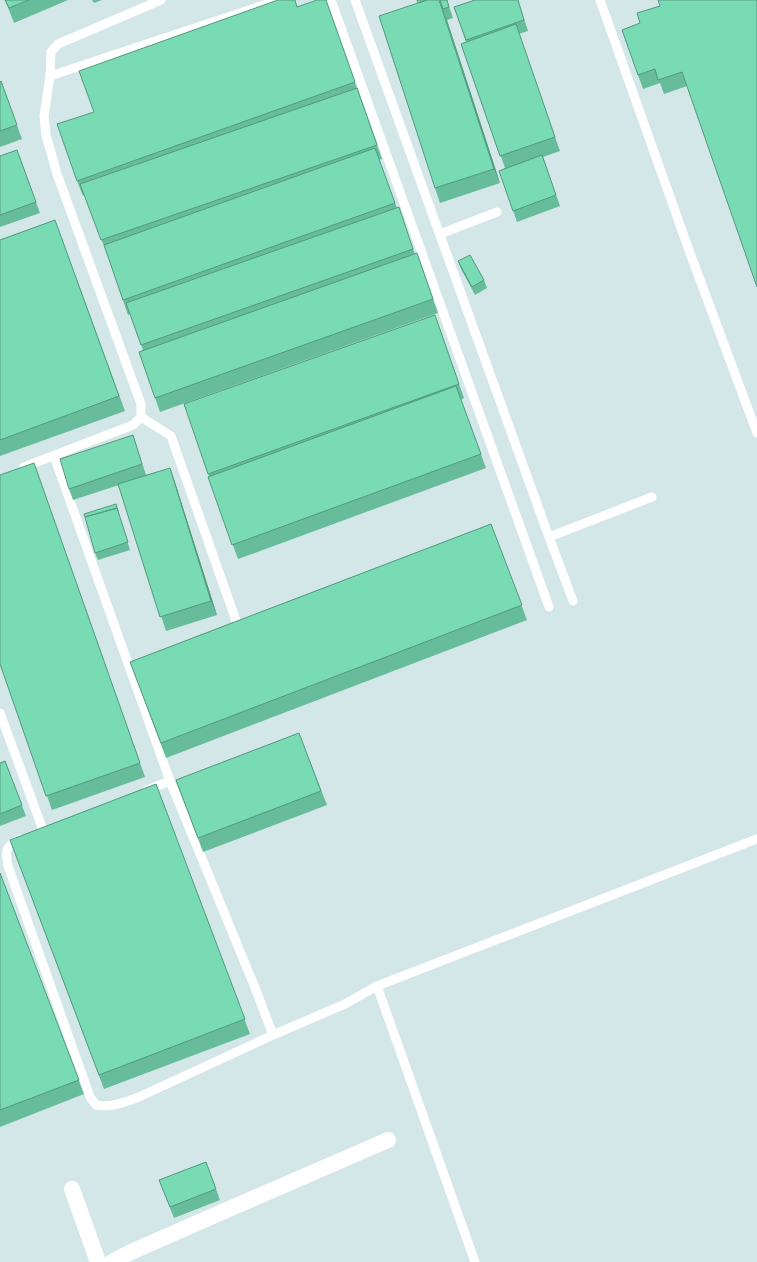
<svg xmlns="http://www.w3.org/2000/svg" width="757" height="1262" viewBox="0 0 757 1262" font-family="Montserrat,sans-serif">
	<rect width="100%" height="100%" fill="#d4e7e8"/>
	<g fill="none" stroke-linecap="round" stroke-linejoin="round">
		<path stroke="#fff" stroke-width="9" d="M 331,0 L 549,607
			M 355,0 L 549,537 L 573,601
			M 600,0 L 690,253 L 757,433
			M 50,76 L 279,0
			M 440,234 L 497,212
			M 141,417 L 171,436 L 239,629
			M 54,456 L 170,781 L 256,990 L 273,1035 L 345,1004 L 377,986
			M 24,467 L 133,425 L 141,417 L 141,404 L 57,174 L 46,135 L 44,116 L 50,76 L 51,52 L 58,44 L 161,0
			M 549,537 L 652,497
			M 0,713 L 43,830
			M 147,790 L 170,781
			M 20,839 C 5,846 5,851 8,866 L 90,1097 L 96,1105 C 111,1108 125,1102 139,1097 L 273,1035
			M 475,1262 L 377,986 L 757,839"/>
		<path stroke="#fff" stroke-width="16" d="M 72,1189 L 98,1262
			M 112,1262 L 131,1252 L 229,1209 L 388,1140"/>
	</g>
	<path fill="#67bc9b" d="M 5,0 L 68,0 L 14,23 Z
		M 92,0 L 102,0 L 94,3 Z
		M 326,0 L 382,159 L 379,160 L 397,208 L 415,254 L 417,253 L 438,313 L 160,412 L 139,352 L 143,350 L 130,314 L 128,315 L 107,254 L 84,195 L 83,196 L 77,181 L 94,112 L 297,7 Z
		M 447,0 L 453,18 L 447,20 L 500,183 L 440,203 L 435,188 L 418,3 Z
		M 518,0 L 528,31 L 519,34 L 560,151 L 543,157 L 560,206 L 517,222 L 499,171 L 505,168 L 461,44 L 466,42 L 454,7 Z
		M 660,6 L 687,86 L 664,94 L 660,83 L 643,89 L 622,30 L 640,23 Z
		M 1,81 L 22,139 L 0,147 L 0,82 Z
		M 17,150 L 40,213 L 0,227 L 0,156 Z
		M 55,220 L 125,411 L 0,456 L 0,240 Z
		M 458,261 L 484,280 L 487,288 L 475,295 L 461,269 Z
		M 435,315 L 464,398 L 461,400 L 486,468 L 238,559 L 208,477 L 209,476 L 184,404 Z
		M 133,435 L 146,475 L 170,468 L 217,615 L 166,631 L 119,485 L 73,500 L 69,489 Z
		M 34,463 L 145,777 L 52,810 L 0,664 Z
		M 116,504 L 130,550 L 98,560 L 95,553 Z
		M 491,524 L 527,620 L 166,758 L 130,662 Z
		M 299,733 L 327,805 L 203,852 L 176,780 Z
		M 5,761 L 26,816 L 0,826 L 0,763 Z
		M 156,784 L 250,1034 L 104,1089 L 10,840 Z
		M 0,873 L 84,1094 L 0,1127 Z
		M 206,1162 L 220,1200 L 174,1218 L 159,1180 Z"/>
	<path fill="#54997e" d="M 443,9 L 447,20 L 500,183 L 494,169 Z
		M 170,468 L 175,482 L 217,615 L 211,601 Z"/>
	<path fill="#78dbb4" stroke="#54997e" d="M 5,0 L 29,0 L 9,8 Z
		M 278,0 L 295,0 L 297,7 L 317,0 L 326,0 L 355,82 L 77,181 L 57,124 L 94,112 L 79,71 Z
		M 417,0 L 427,0 L 418,3 Z
		M 427,0 L 439,0 L 494,169 L 435,188 L 379,16 Z
		M 440,0 L 447,0 L 449,7 L 443,9 Z
		M 475,0 L 518,0 L 524,20 L 466,40 L 454,7 Z
		M 658,0 L 757,0 L 757,287 L 682,72 L 658,80 L 655,69 L 638,75 L 622,30 L 640,23 L 637,13 L 660,6 Z
		M 516,24 L 555,137 L 500,156 L 461,44 Z
		M 1,81 L 17,125 L 0,131 L 0,82 Z
		M 357,88 L 377,145 L 101,240 L 80,184 Z
		M 375,148 L 395,203 L 123,300 L 104,245 Z
		M 17,150 L 36,202 L 0,215 L 0,156 Z
		M 542,155 L 556,195 L 513,211 L 499,171 Z
		M 399,207 L 413,249 L 141,345 L 126,303 Z
		M 55,220 L 119,396 L 0,440 L 0,240 Z
		M 417,253 L 433,299 L 155,398 L 139,352 Z
		M 470,255 L 484,280 L 472,287 L 458,261 Z
		M 435,315 L 459,384 L 208,474 L 184,404 Z
		M 456,386 L 481,454 L 232,545 L 208,477 Z
		M 133,435 L 142,464 L 69,489 L 60,459 Z
		M 34,463 L 140,763 L 46,796 L 0,664 L 0,475 Z
		M 170,468 L 211,601 L 160,617 L 118,484 Z
		M 116,504 L 118,511 L 117,508 L 85,517 L 84,514 Z
		M 117,508 L 128,542 L 95,553 L 85,517 Z
		M 491,524 L 522,605 L 161,743 L 130,662 Z
		M 299,733 L 321,791 L 198,838 L 176,780 Z
		M 5,761 L 22,805 L 0,814 L 0,763 Z
		M 156,784 L 245,1019 L 99,1075 L 10,840 Z
		M 0,873 L 79,1080 L 0,1110 Z
		M 206,1162 L 216,1189 L 170,1207 L 159,1180 Z"/>
</svg>
